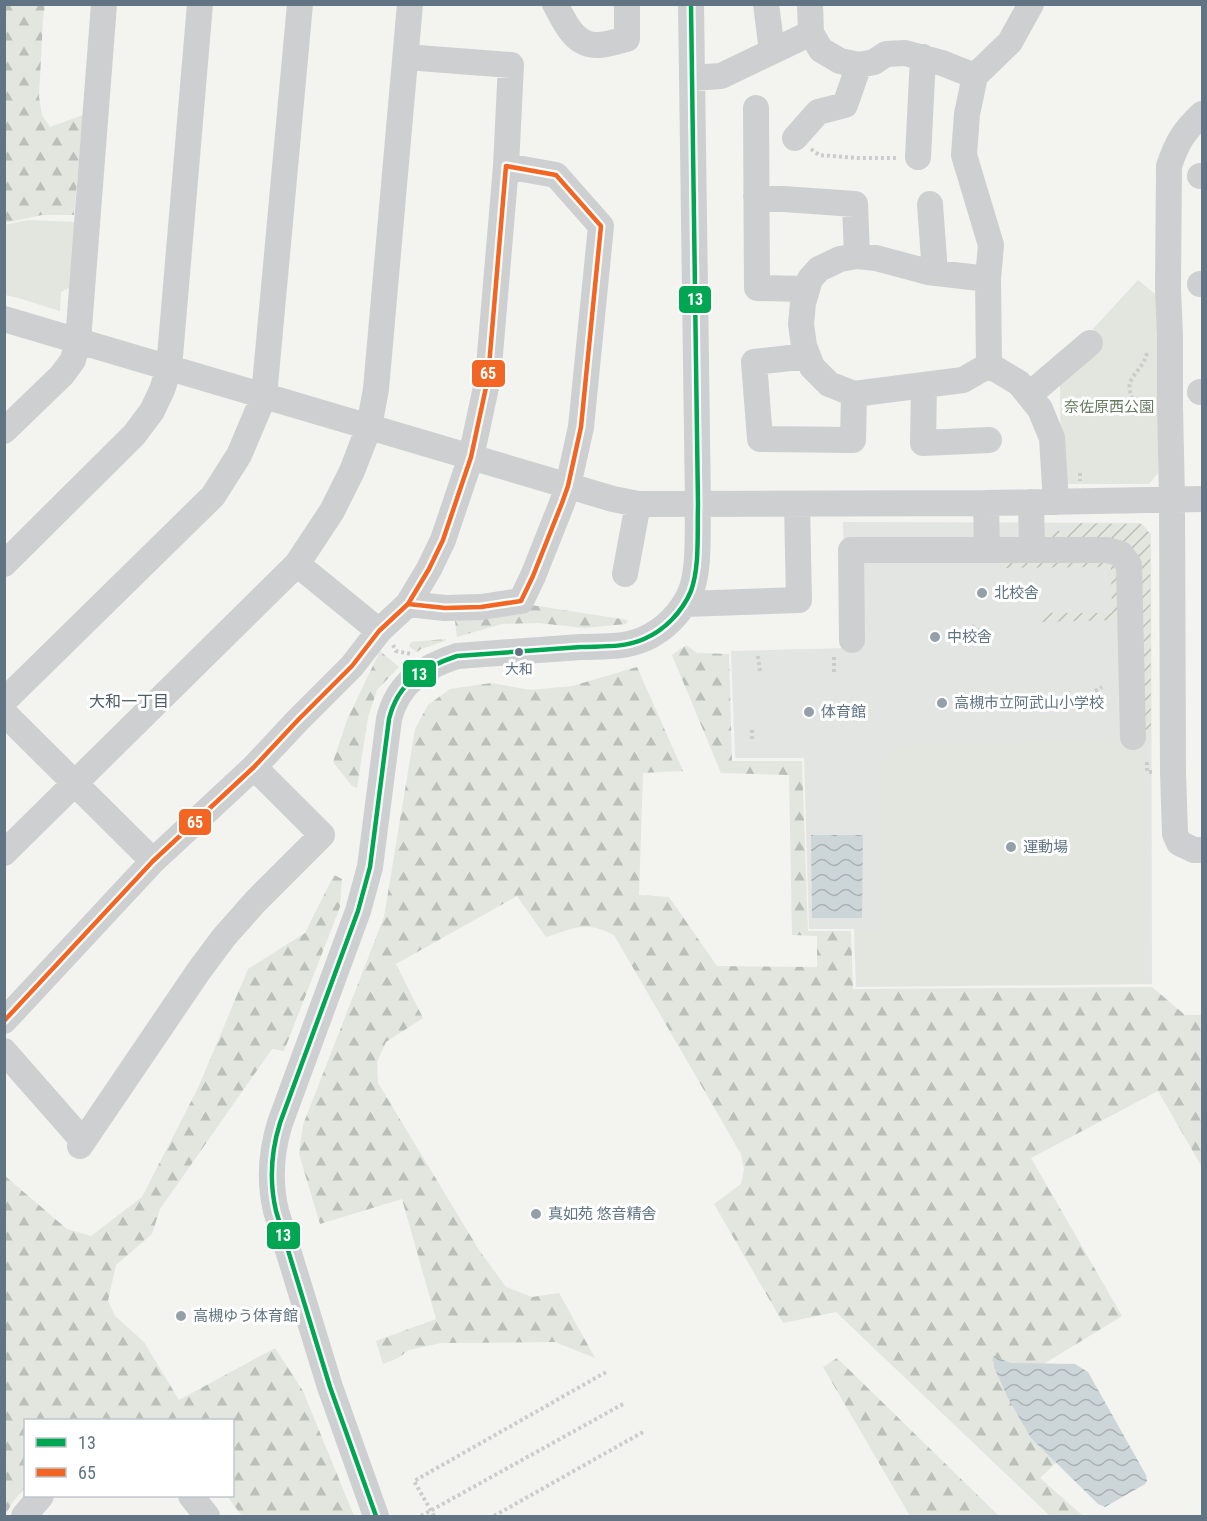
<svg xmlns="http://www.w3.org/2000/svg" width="1207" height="1521" viewBox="0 0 1207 1521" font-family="'Roboto Condensed','Noto Sans JP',sans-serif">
	<defs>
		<pattern id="forest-firs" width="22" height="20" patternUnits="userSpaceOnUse" patternTransform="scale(1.5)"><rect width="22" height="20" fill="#e2e6de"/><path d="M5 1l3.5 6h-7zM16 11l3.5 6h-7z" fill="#bbbfb9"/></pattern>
		<pattern id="garden-furrows" width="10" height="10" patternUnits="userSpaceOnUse" patternTransform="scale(1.5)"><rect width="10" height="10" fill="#e2e6de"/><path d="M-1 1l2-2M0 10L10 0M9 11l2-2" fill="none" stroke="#bbbfb9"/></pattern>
		<pattern id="water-waves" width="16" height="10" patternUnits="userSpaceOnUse" patternTransform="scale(1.5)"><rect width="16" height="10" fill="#ccd5d8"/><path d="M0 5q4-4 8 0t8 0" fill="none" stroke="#a9b1b5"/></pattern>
	</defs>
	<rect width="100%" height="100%" fill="#f3f3f0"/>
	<path fill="#e3e5e3" d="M 843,522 L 1141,523 L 1151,534 L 1152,984 L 856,987 L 854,929 L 809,929 L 804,758 L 735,758 L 731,651 L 845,648 Z"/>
	<path fill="#e2e6de" d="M 28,220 L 77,222 L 69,288 L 61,292 L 60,311 L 18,298 L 5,295 L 4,225 Z
		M 1138,280 L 1159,297 L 1158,473 L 1149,484 L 1061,484 L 1060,385 L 1103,347 L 1093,329 Z
		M 1141,741 L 1145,983 L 859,984 L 856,930 L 880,929 L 878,764 L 900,745 Z"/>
	<path fill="url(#forest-firs)" d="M 4,5 L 45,5 L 43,19 L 39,97 L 42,115 L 50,127 L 83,115 L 74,215 L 42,215 L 5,223 Z
		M 531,605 L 628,620 L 626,624 L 584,628 L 539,623 L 502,624 L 457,637 L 455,621 L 480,617 L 523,614 Z
		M 446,639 L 445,641 L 421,649 L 417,652 L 409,646 L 411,642 Z
		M 686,645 L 697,653 L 729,654 L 732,761 L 802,761 L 808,931 L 851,931 L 853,989 L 1152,987 L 1185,1015 L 1202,1015 L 1202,1167 L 1158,1091 L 1031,1158 L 1122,1316 L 1011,1384 L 1056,1463 L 1040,1478 L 1083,1516 L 1050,1516 L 836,1312 L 783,1323 L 714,1204 L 741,1184 L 744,1169 L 741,1154 L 614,935 C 585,920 575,928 546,937 L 517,896 L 396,964 L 423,1018 L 386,1042 L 377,1062 L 378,1083 L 479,1250 L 506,1287 L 532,1297 L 559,1293 L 595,1358 L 555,1342 L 441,1343 L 409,1350 L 398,1358 L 383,1364 L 376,1341 L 436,1319 L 402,1199 L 320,1224 L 299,1154 L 303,1125 L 384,917 L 415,729 L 428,705 L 450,689 L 491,683 L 531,690 L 572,686 L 637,667 L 683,771 L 643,773 L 639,895 L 669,897 L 717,966 L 817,967 L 817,936 L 792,935 L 789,775 L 721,773 L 672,655 Z
		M 380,651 L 399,667 L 377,690 L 368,717 L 357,788 L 352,786 L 333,762 L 347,720 Z
		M 334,875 L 342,879 L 340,907 L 284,1051 L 272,1049 L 160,1209 L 152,1234 L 116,1265 L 108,1301 L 115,1316 L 144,1342 L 179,1400 L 275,1348 L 303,1391 L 354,1516 L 242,1516 L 227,1496 L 232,1496 L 232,1420 L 26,1420 L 25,1487 L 12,1503 L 5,1516 L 5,1176 L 67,1229 L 91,1236 L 142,1197 L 198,1088 L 248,969 L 305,933 Z
		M 837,1358 L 999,1516 L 910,1516 L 823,1367 Z"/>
	<path fill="url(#garden-furrows)" d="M 1077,523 L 1141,524 L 1150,534 L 1151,737 L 1140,737 L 1137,565 L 1046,538 L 1043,535 L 1043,531 L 1068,531 Z
		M 1008,558 L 1116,563 L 1121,620 L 1038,622 L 1038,613 L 1112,613 L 1111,567 L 1001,568 L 1001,562 Z"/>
	<path fill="url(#water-waves)" d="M 811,835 L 863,835 L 862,918 L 812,918 Z
		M 993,1356 L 1011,1363 L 1075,1364 L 1088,1372 L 1146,1475 L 1147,1481 L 1145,1484 L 1105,1507 L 1098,1504 L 1031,1438 L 1008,1398 L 994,1367 Z"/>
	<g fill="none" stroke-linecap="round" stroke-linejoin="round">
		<path stroke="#ccc" stroke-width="4" stroke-dasharray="3 3" stroke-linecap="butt" d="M 811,149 L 819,155 L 857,158 L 897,158
			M 1147,353 C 1141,377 1116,378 1139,408 L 1149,408
			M 1080,473 L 1080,481
			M 972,626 L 984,634
			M 393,645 L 396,651 L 411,654
			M 758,656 L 760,672
			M 834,657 L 834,674
			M 1095,691 L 1102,687
			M 752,730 L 752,741
			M 1147,762 L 1147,772 L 1154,772
			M 421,1516 L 623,1404
			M 434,1516 L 414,1481 L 608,1371
			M 494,1516 L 643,1432"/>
		<path stroke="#cecfd0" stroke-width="26" d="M 555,4 C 565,22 574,46 598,45 C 608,45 617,41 627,39 L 627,4
			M 766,4 L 772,51
			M 810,4 L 811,33 L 821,50 L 840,61 L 859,65 L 874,62 L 886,54 L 905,53 L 942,63 L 975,76
			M 1031,4 L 1010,42 L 975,76 L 967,114 L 964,155 L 991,245 L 988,279 L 989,365 L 1019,383 L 1040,409 L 1052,438 L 1056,502
			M 406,57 L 511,65 L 506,166
			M 692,78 L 721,76 L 811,33
			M 756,108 L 757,288 L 806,289
			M 1202,114 C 1184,131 1177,142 1169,166 L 1168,289 L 1170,336 L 1170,406 L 1172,500 L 1173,773 L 1175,834 L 1179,843 L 1194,850 L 1202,850
			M 795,138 L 818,112 L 845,105 L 859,65
			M 918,157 L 923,57
			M 1200,176 L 1202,176
			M 756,197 L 855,204 L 857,256
			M 930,204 L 935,273
			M 988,279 L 928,272 L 876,258 L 857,256 L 840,259 L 819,269 L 810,279 L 803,303 L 801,324 L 804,346 L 812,367 L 829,384 L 854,394 L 963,380 L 989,365
			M 1200,284 L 1202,284
			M 4,319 L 613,499 L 638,504 L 986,503 L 1202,499
			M 808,356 L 754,362 L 760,439 L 853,440 L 854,394
			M 924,385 L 923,443 L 989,440
			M 1200,392 L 1202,392
			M 1029,395 L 1090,343
			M 4,431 L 62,375 L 73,360 L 78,341 L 104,4
			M 1031,502 L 1032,549
			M 986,503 L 987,549
			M 4,564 L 134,435 L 152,411 L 162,390 L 169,368 L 200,4
			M 297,564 L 379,631
			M 625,574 L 638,504
			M 685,604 L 799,600 L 797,504
			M 852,640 L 851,550 L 1107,550 L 1121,554 L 1129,565 L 1133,737
			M 4,701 L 213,496 L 239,455 L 264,396 L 300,4
			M 4,713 L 153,861
			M 4,853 L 297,564 L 332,511 L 352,471 L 369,427 L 376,389 L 410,4
			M 4,1021 L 153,861 L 254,767 L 298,720 L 352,666 L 379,631 L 408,604 L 429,569 L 443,540 L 471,457 L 488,378 L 506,166 L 556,175 L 601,226 L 581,427 L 568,486 L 562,503 L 533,576 L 521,601 L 481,607 L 445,608 L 408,604
			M 4,1051 L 83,1141
			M 80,1146 L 198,972 L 224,937 L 255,902 L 322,835 L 254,767
			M 191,1496 L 207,1516
			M 24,1516 L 41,1496
			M 376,1516 L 330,1387 L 276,1211 C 269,1181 271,1152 280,1123 L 358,911 L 370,867 L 389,719 C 398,682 424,667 457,656 C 499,653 540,650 581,647 C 602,646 624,648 644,639 C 665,630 682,612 691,591 C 700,566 697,532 698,505 L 691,4"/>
		<g stroke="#fff" stroke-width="9">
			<path id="bus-1" d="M 376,1516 L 330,1387 L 276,1211 C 269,1181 271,1152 280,1123 L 358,911 L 370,867 L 389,719 C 398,682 424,667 457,656 C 499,653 540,650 581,647 C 602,646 624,648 644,639 C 665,630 682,612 691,591 C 700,566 697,532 698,505 L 691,4"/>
		</g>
		<g stroke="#fff" stroke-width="9">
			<path id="bus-2" d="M 4,1021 L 153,861 L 254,767 L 298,720 L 352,666 L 379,631 L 408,604 L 429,569 L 443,540 L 471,457 L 488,378 L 506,166 L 556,175 L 601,226 L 581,427 L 568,486 L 562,503 L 533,576 L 521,601 L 481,607 L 445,608 L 408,604"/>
		</g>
		<use href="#bus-1" stroke="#00a651" stroke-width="4.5"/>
		<use href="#bus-2" stroke="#f26522" stroke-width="4.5"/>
	</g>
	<g fill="#93a0a9" stroke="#fff" stroke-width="2">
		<circle cx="982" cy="593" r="6"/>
		<circle cx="935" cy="637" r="6"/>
		<circle cx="942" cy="703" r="6"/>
		<circle cx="809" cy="712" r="6"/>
		<circle cx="1011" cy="847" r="6"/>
		<circle cx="536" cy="1214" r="6"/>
		<circle cx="181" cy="1316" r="6"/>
	</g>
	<circle fill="#607483" stroke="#fff" stroke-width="2" cx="519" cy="652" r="5"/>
	<g text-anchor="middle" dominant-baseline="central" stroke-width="6" stroke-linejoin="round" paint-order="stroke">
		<g font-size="14" fill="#607483" stroke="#fff">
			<text x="519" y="669">大和</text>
		</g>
		<g font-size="15" fill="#657a5f" stroke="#fff">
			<text x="1109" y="407">奈佐原西公園</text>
		</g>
		<g font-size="15" fill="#607483" stroke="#fff" text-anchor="start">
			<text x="994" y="593">北校舎</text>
			<text x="947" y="637">中校舎</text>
			<text x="954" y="703">高槻市立阿武山小学校</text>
			<text x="821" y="712">体育館</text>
			<text x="1023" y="847">運動場</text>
			<text x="548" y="1214">真如苑 悠音精舎</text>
			<text x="193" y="1316">高槻ゆう体育館</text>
		</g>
		<g font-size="16" fill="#4f5d68" stroke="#fff">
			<text x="129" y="701">大和一丁目</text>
		</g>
	</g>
	<g stroke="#fff" stroke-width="2">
		<rect x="678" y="285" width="34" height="29" rx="6" fill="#00a651"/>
		<rect x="471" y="359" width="35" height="29" rx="6" fill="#f26522"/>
		<rect x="402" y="659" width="35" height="29" rx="6" fill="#00a651"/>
		<rect x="178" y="808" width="34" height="28" rx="6" fill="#f26522"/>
		<rect x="266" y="1221" width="35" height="29" rx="6" fill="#00a651"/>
	</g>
	<g font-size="16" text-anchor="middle" font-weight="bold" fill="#fff">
		<text x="695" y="305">13</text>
		<text x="488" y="379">65</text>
		<text x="419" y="680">13</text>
		<text x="195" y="828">65</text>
		<text x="283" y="1241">13</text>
	</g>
	<rect width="1207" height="1521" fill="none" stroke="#607483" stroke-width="12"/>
	<rect x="24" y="1419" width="210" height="78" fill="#ffffff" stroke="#bfc7cd" stroke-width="1.5"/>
	<rect x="36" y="1438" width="30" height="9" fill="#00a651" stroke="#bfc7cd" stroke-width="1.5"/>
	<text x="78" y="1449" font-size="18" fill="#607483">13</text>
	<rect x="36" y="1468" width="30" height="9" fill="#f26522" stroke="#bfc7cd" stroke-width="1.5"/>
	<text x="78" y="1479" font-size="18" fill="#607483">65</text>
</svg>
